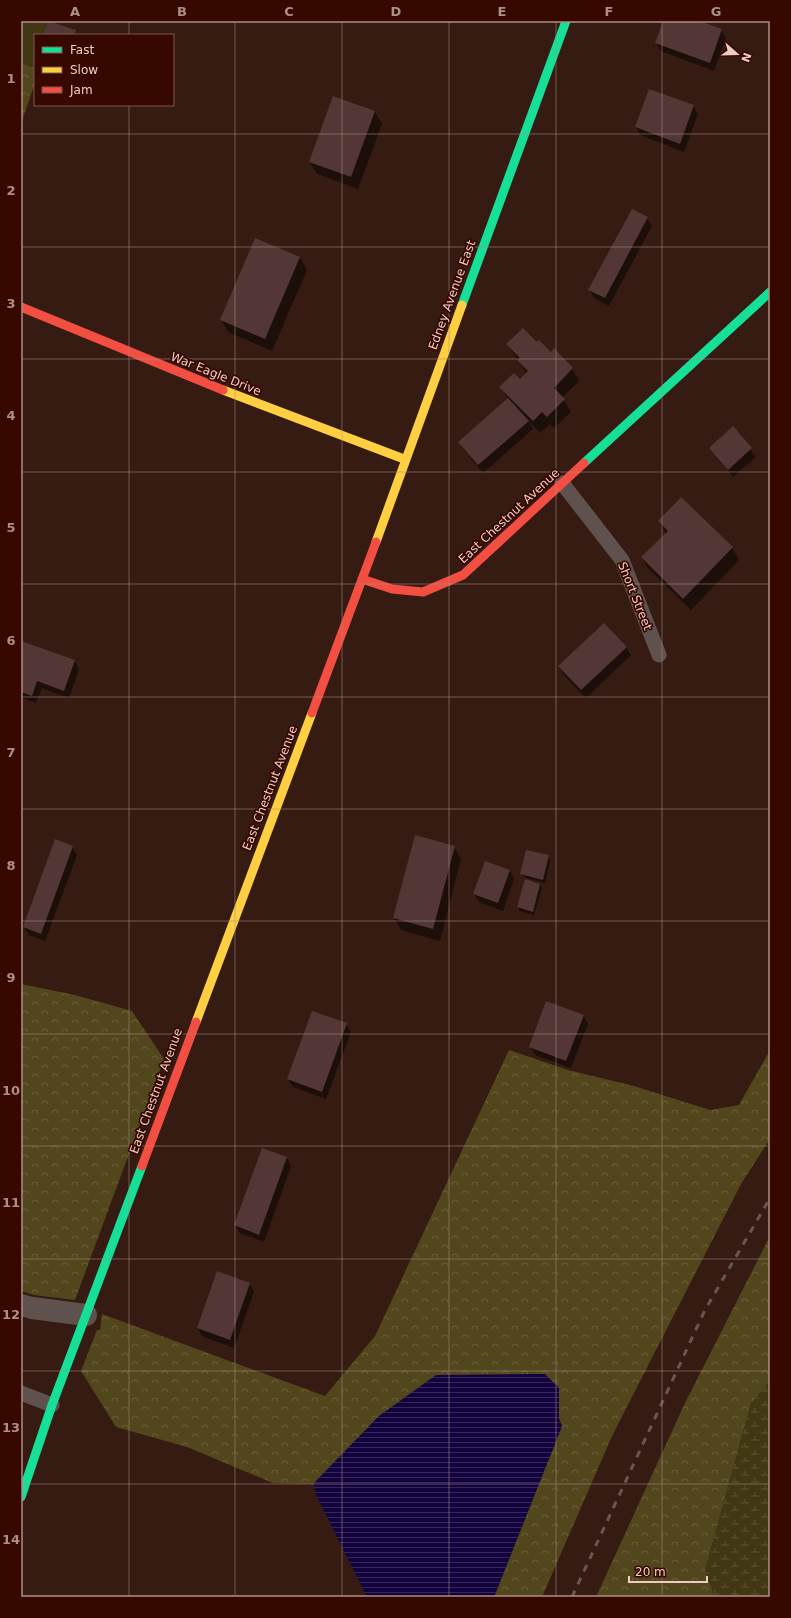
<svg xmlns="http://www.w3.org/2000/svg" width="791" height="1618" viewBox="0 0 791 1618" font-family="'DejaVu Sans',sans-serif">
	<defs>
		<pattern id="forest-crowns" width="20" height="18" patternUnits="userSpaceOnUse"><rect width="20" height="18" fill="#52461c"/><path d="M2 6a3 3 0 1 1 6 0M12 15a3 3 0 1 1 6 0" fill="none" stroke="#6b603b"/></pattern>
		<pattern id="wetland-marsh" width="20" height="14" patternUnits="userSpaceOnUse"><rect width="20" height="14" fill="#413713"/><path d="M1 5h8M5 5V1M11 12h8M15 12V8" fill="none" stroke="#5d5334"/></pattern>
		<pattern id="water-rules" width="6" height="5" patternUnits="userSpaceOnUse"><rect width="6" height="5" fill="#12033e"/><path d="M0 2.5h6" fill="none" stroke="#352758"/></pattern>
	</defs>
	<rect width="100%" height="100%" fill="#351b12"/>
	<path fill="#413713" d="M 21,21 L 56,21 L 51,35 L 35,35 L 35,68 L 21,63 Z"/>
	<path fill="url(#forest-crowns)" d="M 21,63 L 35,68 L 35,83 L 21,124 Z
		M 21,984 L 75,995 L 132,1011 L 164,1059 L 75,1300 L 34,1295 L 21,1291 Z
		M 509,1050 L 568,1070 L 634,1086 L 710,1110 L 739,1105 L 770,1050 L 770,1139 L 741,1184 L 613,1434 L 542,1597 L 494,1597 L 562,1426 L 559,1419 L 559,1388 L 379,1416 L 314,1484 L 273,1483 L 187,1447 L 116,1427 L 81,1371 L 97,1330 L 100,1330 L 102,1314 L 325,1396 L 375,1336 Z
		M 770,1236 L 770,1381 L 751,1404 L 705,1570 L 715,1597 L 596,1597 L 685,1403 Z"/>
	<path fill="url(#wetland-marsh)" d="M 770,1381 L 770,1597 L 715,1597 L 705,1570 L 751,1404 Z"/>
	<path fill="url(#water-rules)" d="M 545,1374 L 559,1388 L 559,1419 L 562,1426 L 494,1597 L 367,1597 L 316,1495 L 314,1483 L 379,1416 L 436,1375 Z"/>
	<path fill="#0007" d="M 664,21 L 697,21 L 721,30 L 726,38 L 714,71 L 661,51 L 656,43 Z
		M 649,90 L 693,106 L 698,114 L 684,152 L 640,135 L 636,127 Z
		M 375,112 L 382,124 L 358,189 L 317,174 L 310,162 Z
		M 647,218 L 652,226 L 609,306 L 594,298 L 590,290 Z
		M 256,239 L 300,258 L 307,270 L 272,351 L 228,332 L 221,320 Z
		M 507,344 L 537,344 L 550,353 L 554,350 L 572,369 L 579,381 L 562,398 L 571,412 L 554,428 L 550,424 L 540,433 L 528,420 L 533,429 L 483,473 L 459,443 L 508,400 L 501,387 L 520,381 L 527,374 Z
		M 733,428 L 756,457 L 733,477 L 710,448 Z
		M 681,498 L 732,548 L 739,560 L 691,610 L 649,569 L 642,558 L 666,534 L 659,521 Z
		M 21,642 L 75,661 L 79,669 L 69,698 L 42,688 L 36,703 L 21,698 Z
		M 626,647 L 631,655 L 586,698 L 564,675 L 559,667 Z
		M 415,837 L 454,847 L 461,859 L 440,941 L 401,930 L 394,918 Z
		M 72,847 L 77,855 L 45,941 L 29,935 L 24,927 Z
		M 548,856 L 550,860 L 545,883 L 526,878 L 525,880 L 540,884 L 542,888 L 534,915 L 520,911 L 518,907 L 526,878 L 521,874 Z
		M 510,871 L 514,879 L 503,911 L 479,902 L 474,894 Z
		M 583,1015 L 588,1024 L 571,1068 L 535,1055 L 530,1046 Z
		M 346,1024 L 351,1032 L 326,1099 L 293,1087 L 288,1079 Z
		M 263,1149 L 287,1158 L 291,1166 L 264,1242 L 240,1233 L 235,1225 Z
		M 218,1272 L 250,1284 L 254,1292 L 234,1348 L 202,1336 L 198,1328 Z"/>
	<path fill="#523734" d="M 48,21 L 76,30 L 74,35 L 43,35 Z
		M 663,21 L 699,21 L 722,29 L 710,63 L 655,43 Z
		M 649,89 L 694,105 L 680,144 L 635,127 Z
		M 333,96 L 375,111 L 351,177 L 309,162 Z
		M 632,209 L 648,217 L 605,298 L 588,290 Z
		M 255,238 L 300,257 L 265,339 L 220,320 Z
		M 523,328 L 537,342 L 539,340 L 551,352 L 554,348 L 573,368 L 554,388 L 565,399 L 547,417 L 542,412 L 533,421 L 499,387 L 514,373 L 520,379 L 528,371 L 517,360 L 520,358 L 506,344 Z
		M 508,398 L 529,421 L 478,465 L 458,442 Z
		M 733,426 L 752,448 L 728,470 L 709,448 Z
		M 681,497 L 733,547 L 683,599 L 641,557 L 668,531 L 658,521 Z
		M 604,623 L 627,647 L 581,690 L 558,666 Z
		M 21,641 L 75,660 L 64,691 L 37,681 L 32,696 L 21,692 Z
		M 415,835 L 455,846 L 433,929 L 393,918 Z
		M 55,839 L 73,846 L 41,934 L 23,927 Z
		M 526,850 L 549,855 L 543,880 L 520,874 Z
		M 485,861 L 510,870 L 498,903 L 473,894 Z
		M 525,879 L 540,884 L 533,912 L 517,907 Z
		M 546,1001 L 584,1015 L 566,1061 L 529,1047 Z
		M 312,1011 L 347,1023 L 322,1092 L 287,1079 Z
		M 262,1148 L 287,1157 L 259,1235 L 234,1225 Z
		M 217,1271 L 250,1283 L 230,1340 L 197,1328 Z"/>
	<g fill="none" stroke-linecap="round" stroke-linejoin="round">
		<path stroke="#5f524e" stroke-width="15" d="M 562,483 L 622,560 L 659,655
			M 21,1393 L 52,1405"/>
		<path stroke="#5f524e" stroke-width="22" d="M 21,1305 L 32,1308 L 86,1315"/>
		<path stroke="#16e098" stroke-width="9" d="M 462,305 L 566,21
			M 584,463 L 770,292
			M 21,1497 L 52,1405 L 142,1166"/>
		<path stroke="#ffcf43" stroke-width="9" d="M 223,390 L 404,459
			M 376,542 L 462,305
			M 196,1022 L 312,713"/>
		<path stroke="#f24e42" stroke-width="9" d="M 21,307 L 223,390
			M 362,579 L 392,589 L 423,592 L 463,575 L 584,463
			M 312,713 L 376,542
			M 142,1166 L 196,1022"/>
		<path stroke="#655753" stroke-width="3" stroke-dasharray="7 7" stroke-linecap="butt" d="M 572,1597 L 705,1310 L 770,1198"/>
	</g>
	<path fill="none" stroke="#ad8f85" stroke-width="1" stroke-opacity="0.55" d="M 129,21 L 129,35M 235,21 L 235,1597M 342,21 L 342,1597M 449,21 L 449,1597M 556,21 L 556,1597M 662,21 L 662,1597M 129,105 L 129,1597M 21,134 L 770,134M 21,247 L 770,247M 21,359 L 770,359M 21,472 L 770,472M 21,584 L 770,584M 21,697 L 770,697M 21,809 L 770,809M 21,921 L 770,921M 21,1034 L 770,1034M 21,1146 L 770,1146M 21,1259 L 770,1259M 21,1371 L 770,1371M 21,1484 L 770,1484"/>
	<g text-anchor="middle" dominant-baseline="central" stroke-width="3.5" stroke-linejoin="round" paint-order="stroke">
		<g font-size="12" fill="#edcdc3" stroke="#370800">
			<text transform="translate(452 295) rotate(-70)">Edney Avenue East</text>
			<text transform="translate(216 374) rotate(22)">War Eagle Drive</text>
			<text transform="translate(509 516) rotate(-43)">East Chestnut Avenue</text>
			<text transform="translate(635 596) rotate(68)">Short Street</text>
			<text transform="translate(270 788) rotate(-69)">East Chestnut Avenue</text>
			<text transform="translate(156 1091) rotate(-70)">East Chestnut Avenue</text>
		</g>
	</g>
	<rect width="791" height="1618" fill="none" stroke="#370800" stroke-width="44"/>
	<rect x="34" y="34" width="140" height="72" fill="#370800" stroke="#80574e"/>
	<rect x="42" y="47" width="20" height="6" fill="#16e098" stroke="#80574e"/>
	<text x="70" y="54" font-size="12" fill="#edcdc3">Fast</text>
	<rect x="42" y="67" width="20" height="6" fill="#ffcf43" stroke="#80574e"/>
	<text x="70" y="74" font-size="12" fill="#edcdc3">Slow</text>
	<rect x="42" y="87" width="20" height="6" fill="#f24e42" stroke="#80574e"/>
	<text x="70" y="94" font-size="12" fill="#edcdc3">Jam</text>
	<g transform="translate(737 54) rotate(110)" stroke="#370800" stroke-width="3" paint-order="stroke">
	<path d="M0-3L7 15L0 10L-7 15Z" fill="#edcdc3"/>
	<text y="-6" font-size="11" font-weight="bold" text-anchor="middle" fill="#edcdc3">N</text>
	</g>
	<path d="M629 1576v6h78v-6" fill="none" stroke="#edcdc3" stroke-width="2"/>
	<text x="635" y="1576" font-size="12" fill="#edcdc3" stroke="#370800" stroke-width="3" paint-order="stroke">20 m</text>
	<rect x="22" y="22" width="747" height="1574" fill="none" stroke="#ad8f85" stroke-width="1.5"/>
	<g font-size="13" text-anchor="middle" font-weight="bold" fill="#ad8f85">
		<text x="75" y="16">A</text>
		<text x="182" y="16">B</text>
		<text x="289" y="16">C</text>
		<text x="396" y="16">D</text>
		<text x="502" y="16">E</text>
		<text x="609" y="16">F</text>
		<text x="716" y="16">G</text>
		<text x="11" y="83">1</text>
		<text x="11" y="195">2</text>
		<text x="11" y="308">3</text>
		<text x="11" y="420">4</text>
		<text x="11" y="532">5</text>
		<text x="11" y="645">6</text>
		<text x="11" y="757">7</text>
		<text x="11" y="870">8</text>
		<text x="11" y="982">9</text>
		<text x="11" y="1095">10</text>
		<text x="11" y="1207">11</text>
		<text x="11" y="1319">12</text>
		<text x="11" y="1432">13</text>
		<text x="11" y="1544">14</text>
	</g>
</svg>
